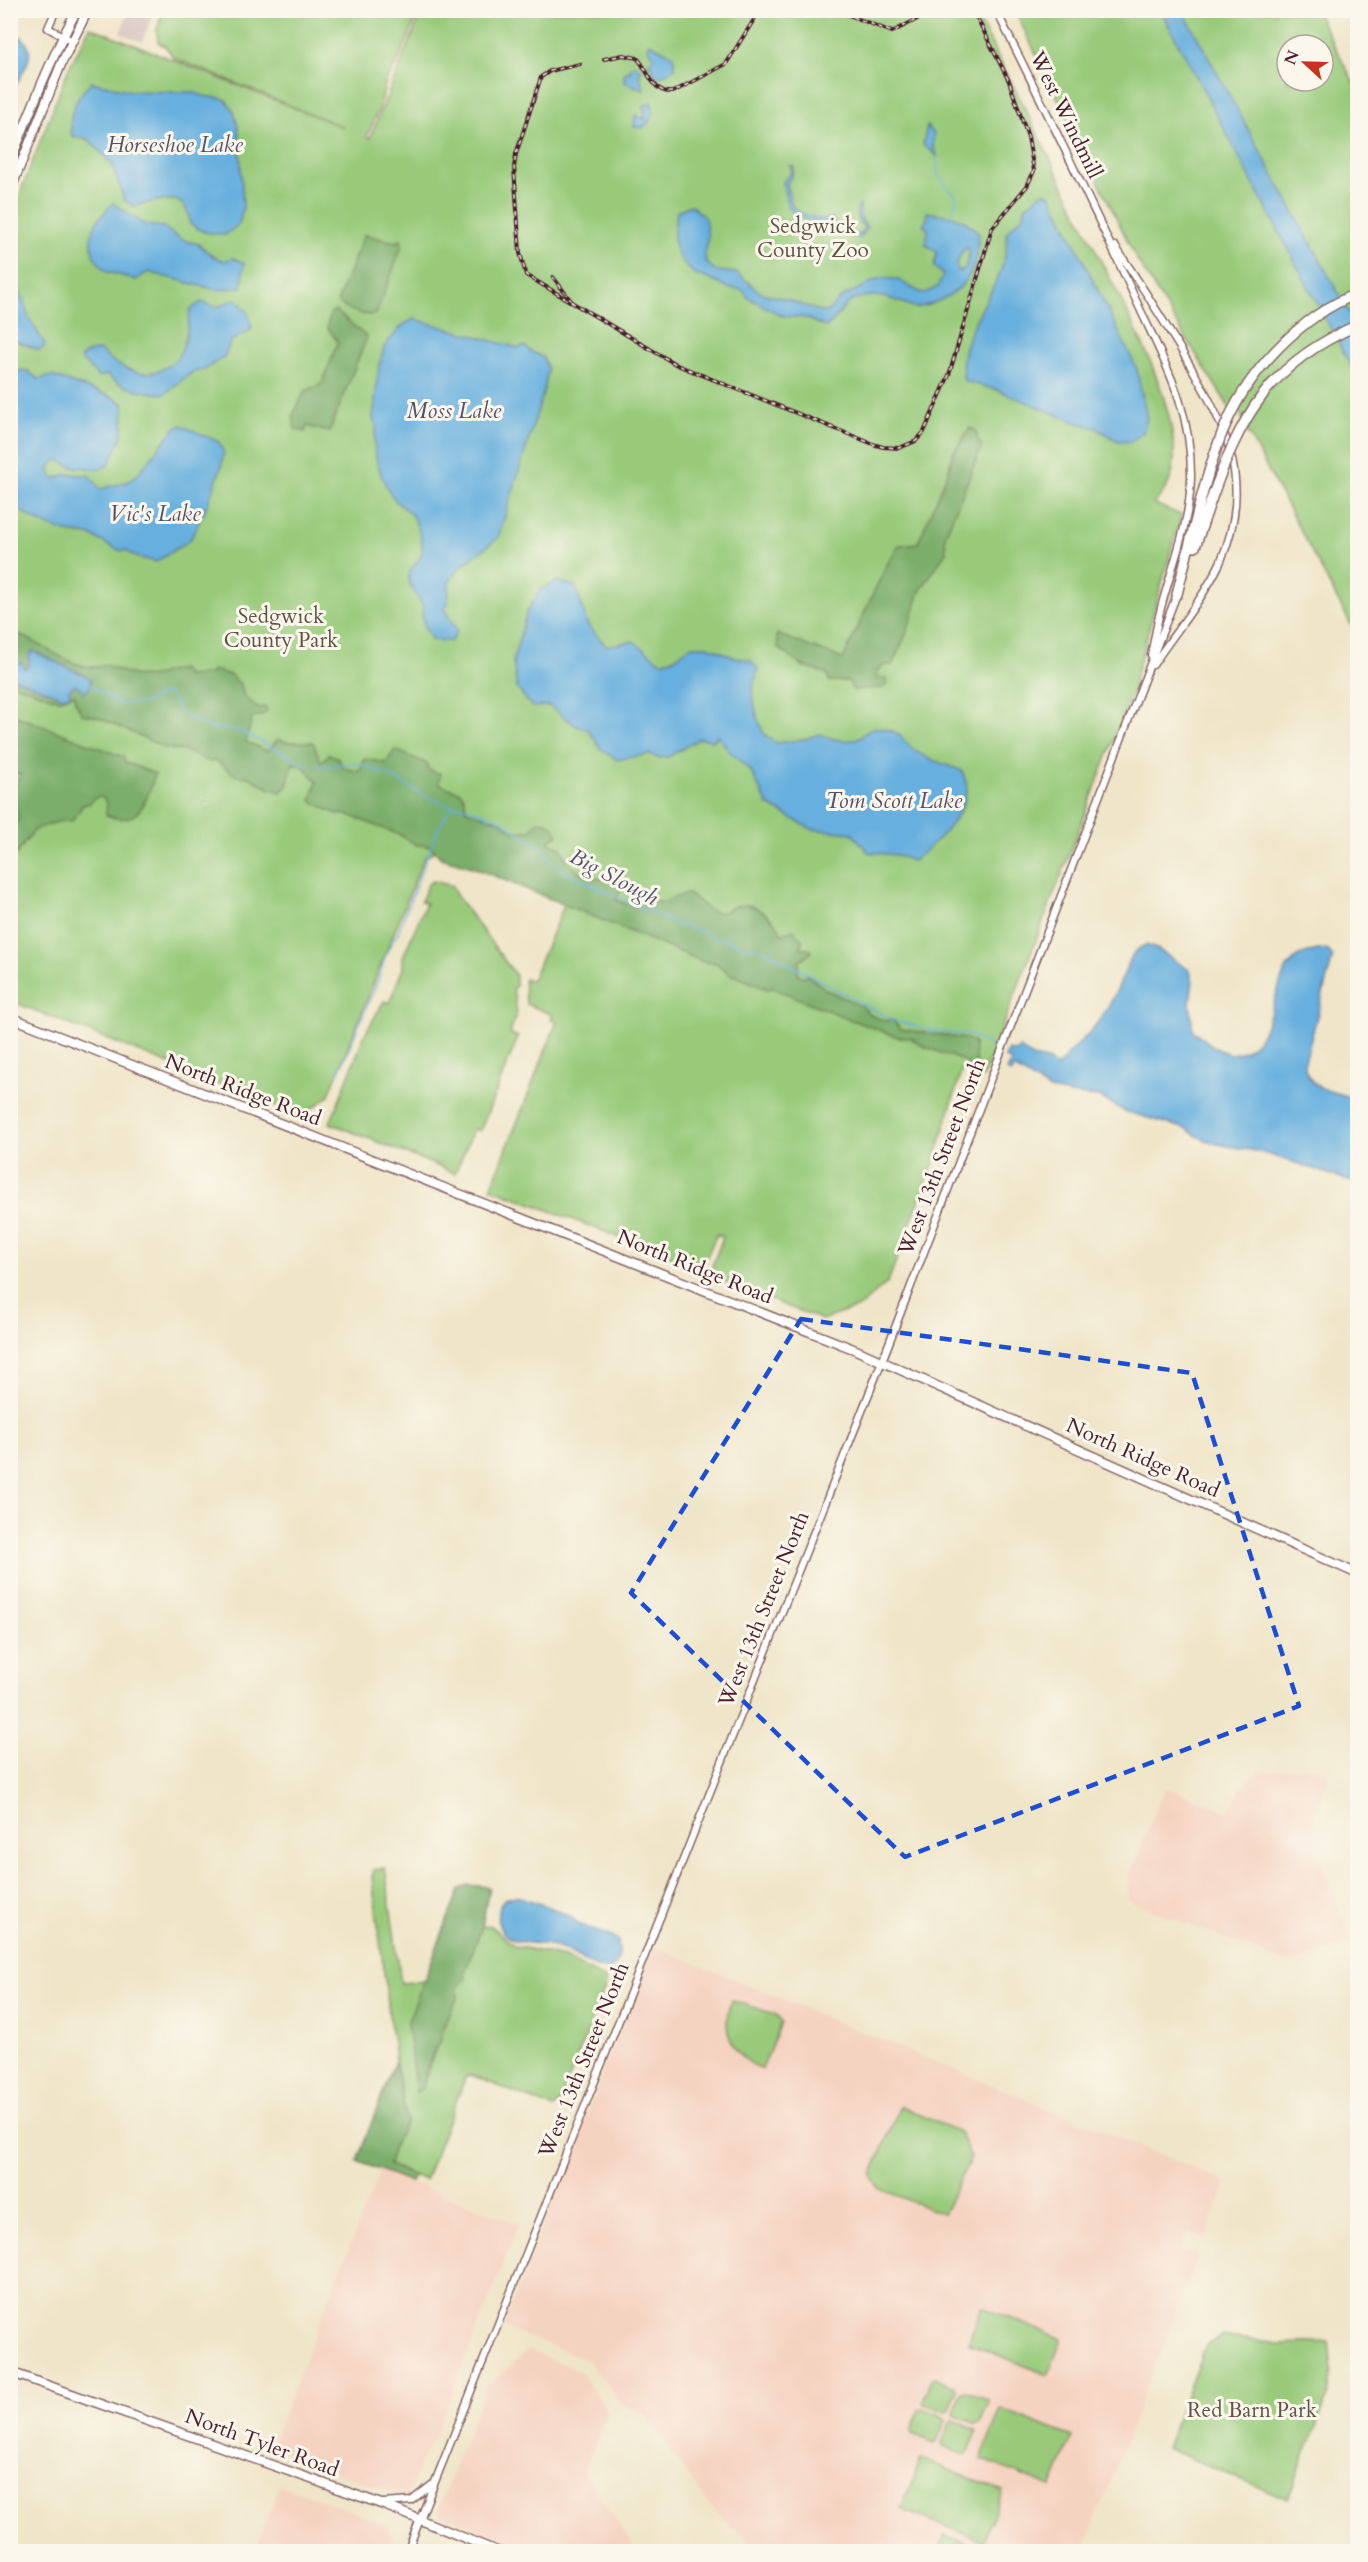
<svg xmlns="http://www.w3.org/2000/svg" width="1368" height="2562" viewBox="0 0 1368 2562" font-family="Cardo,serif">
	<rect width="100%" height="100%" fill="#fbf7ec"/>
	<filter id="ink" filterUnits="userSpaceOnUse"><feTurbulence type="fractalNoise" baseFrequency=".0167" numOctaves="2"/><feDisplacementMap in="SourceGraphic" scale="12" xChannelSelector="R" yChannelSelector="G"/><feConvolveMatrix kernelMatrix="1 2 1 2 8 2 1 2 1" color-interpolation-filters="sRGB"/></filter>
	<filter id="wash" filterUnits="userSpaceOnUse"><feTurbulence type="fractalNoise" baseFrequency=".008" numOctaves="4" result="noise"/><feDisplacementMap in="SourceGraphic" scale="24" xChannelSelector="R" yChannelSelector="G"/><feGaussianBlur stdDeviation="1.35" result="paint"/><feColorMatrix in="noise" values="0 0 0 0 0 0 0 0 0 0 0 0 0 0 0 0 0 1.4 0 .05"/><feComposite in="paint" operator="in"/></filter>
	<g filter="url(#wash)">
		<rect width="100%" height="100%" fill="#efe5c8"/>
		<path fill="#f5d3c1" d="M 1305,1767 L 1325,1771 L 1329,1777 L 1316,1814 L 1314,1827 L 1315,1848 L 1350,1937 L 1350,1942 L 1303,1961 L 1282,1961 L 1134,1903 L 1128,1898 L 1128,1879 L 1165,1787 L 1229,1812 L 1240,1790 L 1250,1778 L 1260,1772 Z
			M 655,1947 L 1227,2182 L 1205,2239 L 1188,2232 L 1181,2250 L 1198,2256 L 1083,2551 L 760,2551 L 708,2504 L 646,2415 L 620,2403 L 589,2361 L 503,2327 L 651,1950 Z
			M 380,2170 L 519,2224 L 435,2436 L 422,2458 L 407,2497 L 340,2474 L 271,2445 Z
			M 529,2350 L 579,2371 L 608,2411 L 583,2473 L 637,2551 L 531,2551 L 441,2515 L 438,2509 L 486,2386 Z
			M 280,2485 L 337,2505 L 387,2526 L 392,2533 L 392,2539 L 387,2551 L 254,2551 Z
			M 428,2536 L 466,2551 L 420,2551 L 425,2538 Z"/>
		<path fill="#d1c0bc" d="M 129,11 L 139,11 L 152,16 L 142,42 L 120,33 Z"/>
		<path fill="#98ca7a" stroke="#717452" stroke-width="1.5" fill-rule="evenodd" d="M 156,11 L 419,11 L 399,59 L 386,81 L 380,107 L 367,136 L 370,138 L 422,11 L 974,11 C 1017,90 1056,171 1096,251 C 1124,307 1174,392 1174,455 C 1174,478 1168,487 1154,504 L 1181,515 L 1129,700 L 983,1077 L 962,1069 L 934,1162 L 888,1282 L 859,1307 L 822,1320 L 714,1278 L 710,1272 L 723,1237 L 717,1234 L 701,1269 L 491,1188 L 557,1022 L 551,1020 L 553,1015 L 526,1004 L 524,981 L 525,979 L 532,980 L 565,903 L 435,851 L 424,858 L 328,1097 L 300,1116 L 11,1001 L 10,219 L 68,70 L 90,27 L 343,127 L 174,58 L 165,46 L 158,42 L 157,30 L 161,17 Z
			M 1015,11 L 1316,11 L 1357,89 L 1357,636 L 1246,429 L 1237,404 L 1232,412 L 1137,260 ZM 1287,45 L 1323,45 L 1323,81 L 1287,81 Z
			M 433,881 L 452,886 L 456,895 L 516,976 L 516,986 L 513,988 L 517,1013 L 510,1033 L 518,1037 L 480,1131 L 474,1129 L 455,1173 L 330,1123 L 365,1034 L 384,1001 L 389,1003 L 403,968 L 403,957 L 426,903 L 421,901 L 429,883 Z
			M 385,1868 L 401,1983 L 424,1981 L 407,2024 L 425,2080 L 444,2025 L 458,1997 L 457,1991 L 460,1984 L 466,1979 L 464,1973 L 482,1927 L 489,1925 L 515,1946 L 564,1957 L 605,1979 L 606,1985 L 559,2104 L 553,2108 L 471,2075 L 466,2076 L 425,2180 L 389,2165 L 389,2158 L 395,2142 L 407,2121 L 395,2061 L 372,1877 L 374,1870 Z
			M 732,2000 L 777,2015 L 781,2023 L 762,2069 C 733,2057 719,2030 732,2000 Z
			M 900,2106 L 959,2132 L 971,2157 L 943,2214 L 880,2189 L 871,2176 Z
			M 982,2307 L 1062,2339 L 1048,2375 L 968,2343 Z
			M 1222,2336 L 1278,2344 L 1329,2342 L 1332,2371 L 1328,2395 L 1288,2499 L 1166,2448 L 1205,2346 Z
			M 934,2378 L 956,2387 L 957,2390 L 949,2411 L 946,2412 L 924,2404 L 923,2401 L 931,2379 Z
			M 965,2390 L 987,2399 L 989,2402 L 980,2423 L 977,2424 L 955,2416 L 954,2413 L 962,2391 Z
			M 922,2408 L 944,2417 L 946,2420 L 937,2441 L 934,2443 L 912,2434 L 911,2431 L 919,2410 Z
			M 1001,2409 L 1072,2437 L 1052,2487 L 981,2459 Z
			M 953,2420 L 975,2429 L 977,2432 L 968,2453 L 965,2455 L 943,2446 L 942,2443 L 950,2422 Z
			M 921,2459 L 1003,2491 L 983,2541 L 901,2509 Z
			M 945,2536 L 984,2551 L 939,2551 Z"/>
		<path fill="#7aae6a" stroke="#62664a" stroke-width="1.5" d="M 364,235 L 396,242 L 401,240 L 402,246 L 376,314 C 362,317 348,310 337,302 Z
			M 336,311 L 367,337 L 329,432 L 307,426 L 305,432 L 295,429 L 293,415 L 305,391 L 322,384 L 338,342 L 327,327 L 331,312 Z
			M 970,428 L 976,431 L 978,441 L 982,446 L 945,536 L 946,552 L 920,591 L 908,630 L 892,665 L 884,665 L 875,673 L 876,677 L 886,678 L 887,684 L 882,688 L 853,690 L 848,681 L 829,681 L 827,674 L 803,666 L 778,648 L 777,634 L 843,659 L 886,566 L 899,545 L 918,543 L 949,469 L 953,453 Z
			M 17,634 C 45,643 75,675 106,665 C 122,672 140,680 158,675 C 167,672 173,670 182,669 L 187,676 L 210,674 L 213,670 L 230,675 L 241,685 L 244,696 L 258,708 L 264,707 L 267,710 L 265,714 L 252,718 L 246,742 L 268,751 L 278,739 L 287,742 L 313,742 L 321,762 L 329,754 L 337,757 L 344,768 L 359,771 L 365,759 L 386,763 L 395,750 L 426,763 L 429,770 L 441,774 L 438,783 C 456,795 464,783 466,810 L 502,822 L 514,832 L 531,830 L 539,821 C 549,822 554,824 558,835 L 551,839 L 550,843 C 567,848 560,852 569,863 C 579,874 600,881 614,880 L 620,884 L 620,891 L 616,900 L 633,907 L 648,899 L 662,903 L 686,893 C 697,898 702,907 714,912 C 724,915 727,909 736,906 C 754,900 775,919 782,934 L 793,930 L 802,939 L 801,948 L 811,950 L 812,952 L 799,961 L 798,974 L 803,977 L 807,975 L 827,990 L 863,1007 L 870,1015 L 886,1021 L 891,1019 L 901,1029 L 967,1039 L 974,1043 L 976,1066 L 969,1066 L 962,1060 L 925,1047 L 911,1038 L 898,1037 L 849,1019 L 773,988 L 767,989 L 730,974 L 716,963 L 704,962 L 475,868 L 441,858 L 430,846 L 417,845 L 400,835 L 351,816 L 334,813 L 311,801 L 317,782 L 305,768 L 293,763 L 287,786 L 281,792 L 270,789 L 249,777 L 236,776 L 215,760 L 210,762 L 185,751 L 165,748 L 98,717 L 82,714 L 75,701 L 75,694 L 59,700 L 11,683 L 11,635 Z
			M 11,714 L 124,757 L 125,762 L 155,774 C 147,799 140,829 106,815 L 107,803 L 102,797 L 94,798 L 90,803 L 83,805 L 72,821 C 61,819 46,826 35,829 L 11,861 L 11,827 L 19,818 C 12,803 12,788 21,774 L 11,772 Z
			M 468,1885 L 489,1887 L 482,1927 L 464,1973 L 466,1979 L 460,1984 L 457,1991 L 458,1997 L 444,2025 L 440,2043 L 435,2048 L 426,2071 L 423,2087 L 416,2093 L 407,2024 L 459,1890 Z
			M 395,2061 L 407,2121 L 395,2142 L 389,2165 L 414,2176 L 411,2182 L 357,2161 Z"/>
		<path fill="#66afde" stroke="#586784" stroke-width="1.5" fill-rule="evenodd" d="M 1161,11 L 1183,11 L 1357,327 L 1357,378 Z
			M 11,29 C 49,54 18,69 11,98 Z
			M 649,43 L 674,56 L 675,68 L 666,74 L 654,77 L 654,69 L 648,64 L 654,57 L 647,46 Z
			M 634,65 L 641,70 L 639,74 L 644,90 L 624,82 L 624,75 L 627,71 L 630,72 L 630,68 Z
			M 91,82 L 131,91 L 193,92 L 204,96 L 225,99 L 234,111 L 239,132 L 243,207 L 239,224 L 225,235 L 204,232 L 190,224 C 187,187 159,202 134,206 L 124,200 L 112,164 L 88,139 L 72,136 C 68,112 75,100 91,82 Z
			M 651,102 C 656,113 650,124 641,128 L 634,127 L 635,115 L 645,119 L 644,106 L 647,104 L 649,105 Z
			M 927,126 L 934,134 L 933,146 L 937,156 L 923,145 Z
			M 789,165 L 794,167 L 792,176 L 787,183 C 790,213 796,212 823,220 L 832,217 L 838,227 L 861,235 L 864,226 L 859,222 L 856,213 L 860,204 L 860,217 L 867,228 L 861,238 C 848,237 837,233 832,221 L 823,225 C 791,213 787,217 783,181 L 790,175 L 792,167 Z
			M 1043,192 L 1051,195 L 1137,369 L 1147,419 L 1143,432 L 1131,442 L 1118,441 L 1096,428 L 1075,422 L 997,390 L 964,381 C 952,327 1013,285 1006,233 L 1024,215 L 1025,207 Z
			M 113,203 L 145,225 L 163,227 L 182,240 L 198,244 L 213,256 L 224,261 L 233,258 L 244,263 L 242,287 L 216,290 L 148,272 L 136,280 L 105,271 L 93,255 L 91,238 L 96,222 Z
			M 691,205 L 705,218 L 708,237 L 705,256 L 706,262 L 716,271 L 737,273 L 761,293 L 786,299 L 822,312 L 828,311 L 841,298 L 879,278 L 897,279 L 923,294 L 938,287 L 943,275 L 934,266 L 937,252 L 926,245 L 928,229 L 923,224 L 927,220 L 927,212 C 950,216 964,215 979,234 C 977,242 978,250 977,257 C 970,288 944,302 916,308 C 894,299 865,287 845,306 C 839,312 834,323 826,327 L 806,318 L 782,316 L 747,297 L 743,290 L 729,288 L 701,276 L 697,276 C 670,253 672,243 677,211 ZM 967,248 L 970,250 L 965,269 L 959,272 L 956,264 L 962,252 Z
			M 11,273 L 18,285 L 29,318 L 45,344 L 43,348 L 39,350 L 11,339 Z
			M 236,299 L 247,311 L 252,329 L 231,341 L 224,357 L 204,370 L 193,372 L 164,394 C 145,392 121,389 107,375 L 98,377 L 80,358 L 87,353 L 100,350 C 120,371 152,384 175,360 C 186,349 188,325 190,310 L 201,302 L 217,307 Z
			M 414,319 L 518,348 L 525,346 L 531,352 L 543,357 L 548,370 L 543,394 L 498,538 L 458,569 L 449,582 L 448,604 L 444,609 L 457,630 L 452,641 L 432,640 C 425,630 420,619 423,607 C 420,598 412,591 409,582 C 406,570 419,564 422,553 C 424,543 418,526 413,517 C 409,511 401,507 396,501 C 382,484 369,449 377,427 L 373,419 L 379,366 L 385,345 L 403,325 Z
			M 21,370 L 28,371 L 38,379 L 52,376 L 110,396 L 123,403 C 126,431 121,442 108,466 L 97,470 L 84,467 L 72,467 L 58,460 L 52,464 L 49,471 L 53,478 L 61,477 L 65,474 L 89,475 L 100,489 L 127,482 L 137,475 L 174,429 L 181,425 L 219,442 L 224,453 L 221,468 L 204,513 L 190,540 L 156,562 L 134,556 L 127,551 L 118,550 L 90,535 L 66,532 L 39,522 L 11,505 L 11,378 Z
			M 558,581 L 576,587 L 587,624 L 606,646 L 633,641 L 661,662 L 675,658 L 691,646 L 708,646 L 736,658 L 750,660 L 758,668 L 752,690 L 757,717 L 764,734 L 776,743 L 806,739 L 819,734 C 831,739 848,744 860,737 C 868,732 870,726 880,728 C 903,732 899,738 914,750 C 928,761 947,764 962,771 C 964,776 967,784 967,789 C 963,820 935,843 913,861 L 896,855 L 868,852 L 852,833 L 811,829 L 768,805 L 751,771 L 730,752 L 717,735 L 714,741 L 700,738 L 668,757 L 659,758 L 649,754 L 617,760 L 600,748 L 588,729 L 578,727 L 549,706 L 532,707 L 517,688 L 513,661 L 527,611 L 541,589 Z
			M 33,651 L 86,676 L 91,680 L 89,689 L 83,693 L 81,688 L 74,685 L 69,690 L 70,695 L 63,697 L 11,677 L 11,662 L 15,665 L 21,662 L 25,669 L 29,665 L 29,655 Z
			M 1146,945 L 1159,950 L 1189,970 L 1193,981 L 1190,1002 L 1193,1031 C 1203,1037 1213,1048 1224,1052 C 1228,1054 1233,1054 1237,1053 C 1279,1046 1268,974 1299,956 C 1306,951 1317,950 1326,949 L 1333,956 L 1304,1065 C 1311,1094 1334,1089 1357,1100 L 1357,1183 C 1326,1174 1295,1162 1263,1153 C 1238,1146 1207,1147 1187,1129 L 1124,1111 L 1100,1097 L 1076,1095 L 1050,1090 L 1016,1069 L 1010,1073 L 1007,1070 L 1011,1064 L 1010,1060 L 1005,1058 L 1008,1050 L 1015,1052 L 1020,1048 L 1032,1057 L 1048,1060 L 1056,1067 C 1062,1064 1063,1059 1068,1054 C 1097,1027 1109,1011 1124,974 C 1129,962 1133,949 1146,945 Z
			M 516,1896 C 534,1901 552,1907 569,1916 C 574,1919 578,1924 584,1926 C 595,1932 608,1934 618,1941 C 620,1953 621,1961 611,1969 C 591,1969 578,1955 561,1948 C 547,1942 529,1945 515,1940 C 496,1934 493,1914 504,1899 Z"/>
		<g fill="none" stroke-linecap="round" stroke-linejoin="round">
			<path stroke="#66afde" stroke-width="1.5" d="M 936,156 L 938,176 L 944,180 L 946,187 C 965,199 952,202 952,217
				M 10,650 L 15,654 L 19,663
				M 90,685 L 120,704 L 145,703 L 165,693 L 170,695 L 179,711 L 188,718 L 213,728 L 240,731 L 305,764 L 327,766 L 353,763 L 363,765 L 390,776 L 423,795 L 446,805 L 467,807 L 501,820 L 543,849 L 552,862 L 565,872 L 676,924 L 707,933 L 716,939 L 730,940 L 743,947 L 759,947 L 892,1020 L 933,1031 L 970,1035 L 998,1049
				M 338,1074 L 379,978 C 382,965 388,945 397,935 L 436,833 L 451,807"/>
		</g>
	</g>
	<g filter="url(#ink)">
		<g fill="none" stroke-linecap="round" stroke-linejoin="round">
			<g stroke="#846462" stroke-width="9">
				<path id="minor" d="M 56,10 L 48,28 L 72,41
					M 996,10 C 1044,106 1091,201 1135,298 C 1163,360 1192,406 1191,478 C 1190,519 1175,558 1164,597 C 1158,616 1155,636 1151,655
					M 1115,246 C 1138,280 1160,315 1181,350 C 1223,421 1257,479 1220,563 C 1203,599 1175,632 1153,665
					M 384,2503 L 411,2501 L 434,2483
					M 407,2552 L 886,1351 L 1177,594"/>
			</g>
			<g stroke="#846462" stroke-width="11">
				<path id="major" d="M 10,162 C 31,111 50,59 77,10
					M 10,191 L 62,62 L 88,10
					M 10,1017 L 856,1350 L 1358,1574
					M 10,2372 L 384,2505 L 499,2552"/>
			</g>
			<g stroke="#846462" stroke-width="12">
				<path id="highway" d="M 1195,547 L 1210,503
					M 1177,594 L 1201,499"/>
			</g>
			<use href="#minor" stroke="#fff" stroke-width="6"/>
			<use href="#major" stroke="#fff" stroke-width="8"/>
			<use href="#highway" stroke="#fff" stroke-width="9"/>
			<g stroke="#4a1f2b" stroke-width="4">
				<path id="rail" d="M 836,10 L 892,32 L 935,10
					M 604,59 L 623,55 L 637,58 C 649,70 652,94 673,92 L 726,64 L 760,10
					M 580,64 L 550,71 L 541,77 L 516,154 L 514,167 L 520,253 L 526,275 L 677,365 L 873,444 L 883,447 L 899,448 L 916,441 L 924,432 L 949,375 L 992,228 L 1027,186 L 1034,171 L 1028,137 L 1009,81 L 973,10
					M 553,277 L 572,302"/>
			</g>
			<use href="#rail" stroke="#fbf7ec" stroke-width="1.5" stroke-dasharray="4.5" stroke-linecap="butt"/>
			<g stroke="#846462" stroke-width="12" stroke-linecap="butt">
				<path id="highway-bridge" d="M 1201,499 C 1208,474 1215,448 1226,424 C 1251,368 1300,317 1358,293
					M 1210,503 C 1240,417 1269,363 1358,325"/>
			</g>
			<use href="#highway-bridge" stroke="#fff" stroke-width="9"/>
		</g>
	</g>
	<path fill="none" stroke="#1d4ed8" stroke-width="4.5" stroke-dasharray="12 8" stroke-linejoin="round" d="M 801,1319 L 1192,1373 L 1299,1706 L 905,1857 L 631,1593 Z"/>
	<g text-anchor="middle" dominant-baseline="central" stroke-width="6" stroke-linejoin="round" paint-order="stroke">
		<g font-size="21" fill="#4a1f2b" stroke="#fbf7ec">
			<text transform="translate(1066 115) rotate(64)">West Windmill</text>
			<text transform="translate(243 1090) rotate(21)">North Ridge Road</text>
			<text transform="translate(942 1157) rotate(-69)">West 13th Street North</text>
			<text transform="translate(695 1267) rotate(22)">North Ridge Road</text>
			<text transform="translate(1143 1458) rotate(24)">North Ridge Road</text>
			<text transform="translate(764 1609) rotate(-68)">West 13th Street North</text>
			<text transform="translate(584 2060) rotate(-68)">West 13th Street North</text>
			<text transform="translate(262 2443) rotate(20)">North Tyler Road</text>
		</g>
		<g font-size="21" fill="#615243" stroke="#fbf7ec">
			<text x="813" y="226">Sedgwick<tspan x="813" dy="24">County Zoo</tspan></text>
			<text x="281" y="616">Sedgwick<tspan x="281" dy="24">County Park</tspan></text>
			<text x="1252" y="2410">Red Barn Park</text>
		</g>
		<g font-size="22" font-style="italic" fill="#54516a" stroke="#fbf7ec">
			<text x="175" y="145">Horseshoe Lake</text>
			<text x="454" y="411">Moss Lake</text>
			<text x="155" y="514">Vic's Lake</text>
			<text x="894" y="801">Tom Scott Lake</text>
			<text transform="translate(614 877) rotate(28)">Big Slough</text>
		</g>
	</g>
	<rect width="1368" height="2562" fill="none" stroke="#fbf7ec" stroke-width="36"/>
	<g transform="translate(1305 63) rotate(292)"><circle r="28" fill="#fbf7ec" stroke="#b4a19f" stroke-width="1.5"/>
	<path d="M0-4.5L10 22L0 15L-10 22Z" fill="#c8321e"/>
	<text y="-9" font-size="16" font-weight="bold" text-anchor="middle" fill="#4a1f2b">N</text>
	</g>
</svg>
